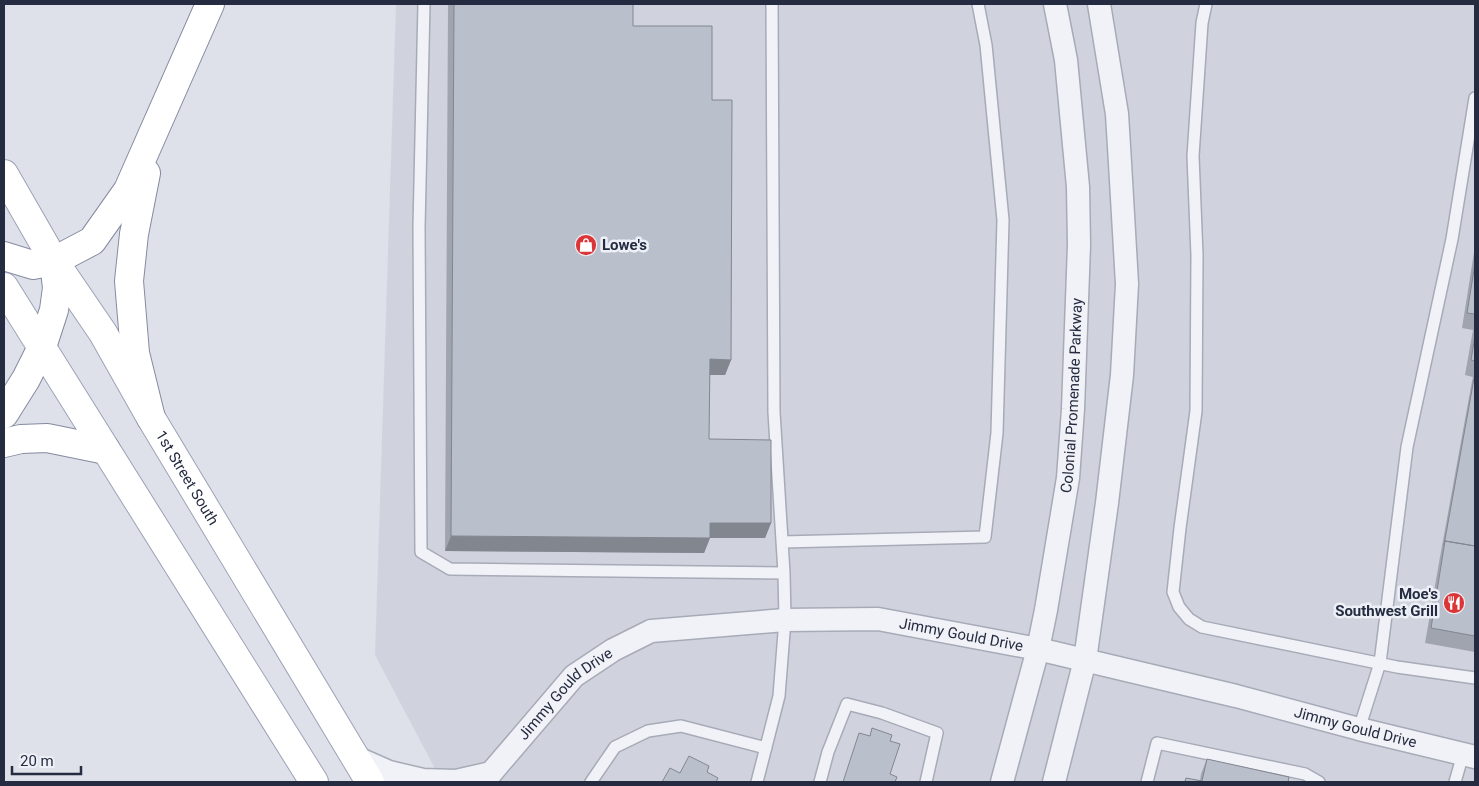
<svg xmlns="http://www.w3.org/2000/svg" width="1479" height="786" viewBox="0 0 1479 786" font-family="Roboto,sans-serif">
	<rect width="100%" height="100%" fill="#dee1e9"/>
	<path fill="#d0d3de" d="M 396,4 L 1475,4 L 1475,782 L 442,782 L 375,655 Z"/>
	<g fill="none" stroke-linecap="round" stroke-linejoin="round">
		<g stroke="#a6abb7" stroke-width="14">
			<path id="lane" d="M 424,4 L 419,227 L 421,552 L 450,569 L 784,573
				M 1206,4 L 1202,23 L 1193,156 L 1197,255 L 1196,411 L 1180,528 L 1173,592 L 1179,607 L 1189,619 L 1202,627 L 1397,667 L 1475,678
				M 782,542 L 985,537 L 997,433 L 1003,220 L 986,45 L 978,4
				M 1359,729 L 1380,663 L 1407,447 L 1452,239 L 1475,98
				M 591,782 L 615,747 L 648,731 L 681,726 L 766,748
				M 757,782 L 779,696 L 785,620 L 784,573 L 774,412 L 772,4
				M 820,782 L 828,752 L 847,704 L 882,713 L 937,733 L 926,782
				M 1147,782 L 1157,743 L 1305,774 L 1319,782
				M 1455,782 L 1463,754"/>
		</g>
		<g stroke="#a6abb7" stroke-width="25">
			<g id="street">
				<path d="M 355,757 L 389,772 L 423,780 L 456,781 L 491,773"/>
				<path id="s1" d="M 485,782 L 491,773 L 574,676 L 613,650 L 651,631 L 785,620 L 878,619 L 1038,649 L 1236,696 L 1359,729 L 1475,757"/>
				<path id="s2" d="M 1002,782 L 1038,649 L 1046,610 L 1068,478 L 1073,409 L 1079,245 L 1078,187 L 1066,60 L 1055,4"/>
				<path d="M 1054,782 L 1085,660 L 1107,503 L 1122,375 L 1127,284 L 1120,163 L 1117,114 L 1099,4"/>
			</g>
		</g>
		<g stroke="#9ca3b6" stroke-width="30">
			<g id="primary">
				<path id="s3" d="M 4,174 L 54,261 L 103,333 L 151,418 L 370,782"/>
				<path d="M 4,287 L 314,782"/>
			</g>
		</g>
		<g stroke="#848ba1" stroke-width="30">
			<path id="highway" d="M 146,173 L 134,234 L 129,281 L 135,353 L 151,418
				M 4,256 L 33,265 L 54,261 L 92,241 L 128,190 L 210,4
				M 4,414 L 26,379 L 42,347 L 54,310 L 57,288 L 54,261
				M 4,443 L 21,439 L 47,438 L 106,450"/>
		</g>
		<use href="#lane" stroke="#f1f2f7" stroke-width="11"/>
		<use href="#street" stroke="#f1f2f7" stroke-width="22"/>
		<use href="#primary" stroke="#fff" stroke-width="28"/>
		<use href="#highway" stroke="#fff" stroke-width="28"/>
	</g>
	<path fill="#a0a4af" d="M 448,4 L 633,4 L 633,26 L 712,100 L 731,360 L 725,375 L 709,375 L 709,439 L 771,523 L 765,538 L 710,538 L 704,553 L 445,551 Z
		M 1475,246 L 1475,652 L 1425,643 L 1440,557 L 1472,381 L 1473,377 L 1465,375 L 1473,330 L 1462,328 Z
		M 1207,759 L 1288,782 L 1184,782 L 1186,778 L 1200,781 L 1201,774 Z"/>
	<path fill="#82868f" d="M 710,359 L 731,360 L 725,375 L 704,375 Z
		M 710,523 L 771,523 L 765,538 L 705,538 Z
		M 451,536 L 710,538 L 704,553 L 445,551 Z"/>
	<path fill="#babfcc" stroke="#82868f" d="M 454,4 L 633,4 L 633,26 L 712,26 L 712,100 L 732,100 L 731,360 L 710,359 L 709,439 L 771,440 L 771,523 L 710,523 L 710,538 L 451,536 Z
		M 1475,264 L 1475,314 L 1467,313 Z
		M 1475,336 L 1475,361 L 1471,360 Z
		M 1475,373 L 1475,546 L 1445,541 L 1444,545 Z
		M 1445,541 L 1475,546 L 1475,636 L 1431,628 Z
		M 872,728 L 892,735 L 890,741 L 900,744 L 890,774 L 897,777 L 895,782 L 843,782 L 859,733 L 870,736 Z
		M 689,756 L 709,766 L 707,772 L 718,778 L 716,782 L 662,782 L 670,768 L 680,773 Z
		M 1207,759 L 1289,777 L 1288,782 L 1185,782 L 1186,778 L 1202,781 Z"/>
	<defs>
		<g id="shop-disc" transform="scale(1.125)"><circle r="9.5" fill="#dc3538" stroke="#edf0f6"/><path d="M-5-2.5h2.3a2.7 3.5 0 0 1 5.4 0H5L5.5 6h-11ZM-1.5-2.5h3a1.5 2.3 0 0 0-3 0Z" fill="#fff"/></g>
		<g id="restaurant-disc" transform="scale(1.125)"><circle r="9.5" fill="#dc3538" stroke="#edf0f6"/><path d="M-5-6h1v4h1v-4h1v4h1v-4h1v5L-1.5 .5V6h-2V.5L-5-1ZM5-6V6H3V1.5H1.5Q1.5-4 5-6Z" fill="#fff"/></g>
	</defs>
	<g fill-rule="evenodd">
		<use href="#shop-disc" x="586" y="245"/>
		<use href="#restaurant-disc" x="1454" y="603"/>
	</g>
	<g text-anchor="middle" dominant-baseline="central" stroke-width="5" stroke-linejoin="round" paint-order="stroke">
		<g font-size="15" font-weight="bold" fill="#252c41" stroke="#edf0f6" text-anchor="start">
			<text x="602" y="245">Lowe's</text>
			<text x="1438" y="594" text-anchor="end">Moe's<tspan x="1438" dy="17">Southwest Grill</tspan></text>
		</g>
		<g font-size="15" fill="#252c41" stroke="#edf0f6">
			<text stroke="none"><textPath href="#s2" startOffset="394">Colonial Promenade Parkway</textPath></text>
			<text stroke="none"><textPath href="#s3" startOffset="355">1st Street South</textPath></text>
			<text stroke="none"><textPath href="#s1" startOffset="540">Jimmy Gould Drive</textPath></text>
			<text stroke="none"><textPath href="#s1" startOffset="120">Jimmy Gould Drive</textPath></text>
			<text stroke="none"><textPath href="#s1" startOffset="945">Jimmy Gould Drive</textPath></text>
		</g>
	</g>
	<rect width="1479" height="786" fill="none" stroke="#252c41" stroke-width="10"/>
	<path d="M12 766v8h69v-8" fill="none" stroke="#252c41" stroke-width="2.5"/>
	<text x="20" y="766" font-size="15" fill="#252c41" stroke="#edf0f6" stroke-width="4" paint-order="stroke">20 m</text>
</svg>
